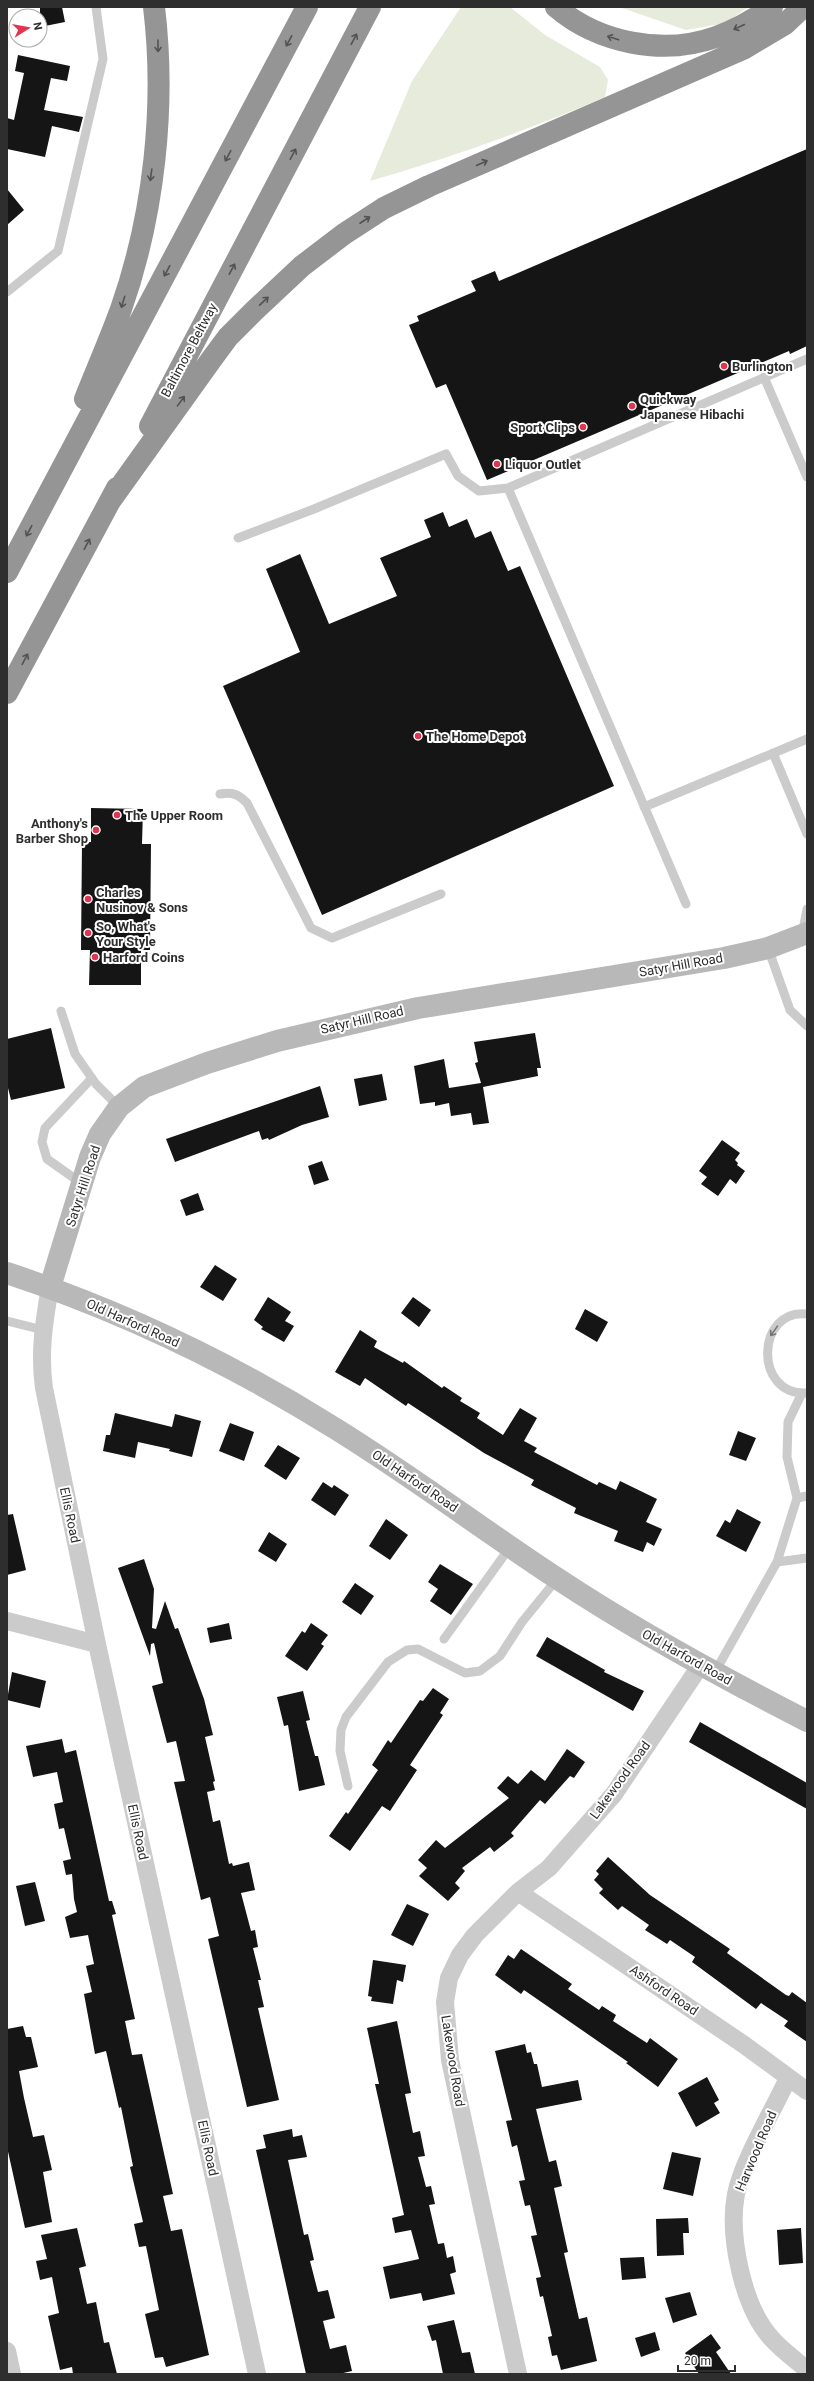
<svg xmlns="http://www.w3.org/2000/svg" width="814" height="2381" viewBox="0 0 814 2381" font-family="Roboto,sans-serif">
	<rect width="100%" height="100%" fill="#fff"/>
	<path fill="#e6ebdc" d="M 461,7 L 510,7 L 545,35 L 600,67 L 608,80 L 605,97 C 528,130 450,158 370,181 L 412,81 Z
		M 619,7 L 748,7 L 726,23 L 686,30 Z"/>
	<path fill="#151515" d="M 40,7 L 62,7 L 65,22 L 40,27 Z
		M 18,55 L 70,66 L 67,81 L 51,78 L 44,110 L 83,117 L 79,132 L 52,126 L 45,157 L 7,149 L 7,118 L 14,120 L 24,73 L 15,71 Z
		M 807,149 L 807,346 L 790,354 L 789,351 L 487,480 L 446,384 L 436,388 L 409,325 L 419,321 L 417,316 L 476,291 L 471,281 L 495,271 L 499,281 Z
		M 7,189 L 24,210 L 7,225 Z
		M 443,512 L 449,527 L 467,519 L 475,538 L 491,531 L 508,571 L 520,566 L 614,786 L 322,915 L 223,686 L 300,652 L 266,569 L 300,554 L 329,624 L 397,596 L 380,558 L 431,537 L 424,520 Z
		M 91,808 L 143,809 L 142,844 L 151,844 L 150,950 L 141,950 L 141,985 L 89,985 L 90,950 L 81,950 L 82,842 L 91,842 Z
		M 51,1028 L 65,1088 L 11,1100 L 7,1084 L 7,1039 Z
		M 535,1033 L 541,1068 L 537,1068 L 538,1076 L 483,1087 L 489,1123 L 473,1125 L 471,1113 L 451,1116 L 449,1103 L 435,1106 L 435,1102 L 420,1104 L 414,1066 L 444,1059 L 449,1088 L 481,1083 L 475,1063 L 478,1062 L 474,1042 Z
		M 382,1074 L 387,1100 L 359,1106 L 354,1079 Z
		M 320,1086 L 329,1117 L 302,1125 L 269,1140 L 268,1138 L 262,1140 L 259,1131 L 175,1162 L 166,1139 Z
		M 722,1140 L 740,1153 L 735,1160 L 738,1163 L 737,1165 L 745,1171 L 736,1184 L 730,1179 L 718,1196 L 701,1184 L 707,1177 L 699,1171 Z
		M 322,1161 L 329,1180 L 314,1185 L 308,1166 Z
		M 198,1193 L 204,1210 L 186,1216 L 180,1200 Z
		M 215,1265 L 237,1279 L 223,1301 L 200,1287 Z
		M 268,1297 L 291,1312 L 285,1321 L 294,1326 L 284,1342 L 261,1329 L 263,1327 L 254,1320 Z
		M 413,1297 L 431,1310 L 419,1327 L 401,1313 Z
		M 585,1309 L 608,1322 L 597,1342 L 575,1329 Z
		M 360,1330 L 377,1341 L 374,1347 L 403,1363 L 404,1361 L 442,1388 L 444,1386 L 462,1398 L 460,1401 L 480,1413 L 477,1418 L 503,1435 L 520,1408 L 537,1418 L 524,1441 L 537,1448 L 534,1452 L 597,1485 L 599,1482 L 616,1490 L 620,1481 L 657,1499 L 646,1522 L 662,1529 L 654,1546 L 647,1542 L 643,1552 L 614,1541 L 618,1531 L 574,1513 L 576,1508 L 531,1485 L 534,1480 L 484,1453 L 408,1403 L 406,1406 L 365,1378 L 360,1386 L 335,1372 Z
		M 115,1413 L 172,1427 L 175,1414 L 201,1421 L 192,1457 L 169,1451 L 170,1449 L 138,1442 L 135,1458 L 103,1451 L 106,1435 L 110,1435 Z
		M 230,1423 L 254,1432 L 244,1461 L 219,1451 Z
		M 738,1431 L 756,1438 L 746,1461 L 729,1455 Z
		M 278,1445 L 300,1458 L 286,1480 L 264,1466 Z
		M 323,1482 L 332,1488 L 334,1485 L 349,1495 L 335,1516 L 311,1500 Z
		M 737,1509 L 761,1522 L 746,1552 L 716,1536 L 725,1520 L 730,1523 Z
		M 13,1514 L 26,1570 L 7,1575 L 7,1515 Z
		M 386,1519 L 408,1535 L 390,1560 L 369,1546 Z
		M 269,1532 L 287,1544 L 276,1562 L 258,1551 Z
		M 144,1559 L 154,1589 L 152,1628 L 156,1629 L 165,1601 L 175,1629 L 178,1628 L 204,1699 L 213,1735 L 205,1737 L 215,1781 L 213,1782 L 215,1790 L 207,1792 L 213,1822 L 220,1820 L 229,1864 L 232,1863 L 233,1866 L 249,1862 L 255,1890 L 241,1893 L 251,1931 L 255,1930 L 258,1947 L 253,1948 L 261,1980 L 258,1980 L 264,2007 L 258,2008 L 279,2100 L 247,2107 L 208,1939 L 219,1936 L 210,1897 L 201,1900 L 174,1782 L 185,1781 L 176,1741 L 167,1743 L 152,1686 L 163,1683 L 154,1643 L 151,1644 L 150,1656 L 118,1568 Z
		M 440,1564 L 473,1584 L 451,1615 L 430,1601 L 438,1589 L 428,1582 Z
		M 355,1583 L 374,1596 L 361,1615 L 342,1602 Z
		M 229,1623 L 232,1639 L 210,1643 L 207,1628 Z
		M 311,1623 L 328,1635 L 321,1644 L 324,1646 L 307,1671 L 285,1656 L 302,1631 L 305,1633 Z
		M 547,1637 L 605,1670 L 604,1672 L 644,1691 L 633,1711 L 536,1656 Z
		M 12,1672 L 46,1681 L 40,1708 L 7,1700 Z
		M 433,1688 L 449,1699 L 440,1713 L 443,1715 L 410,1765 L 417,1770 L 390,1811 L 382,1806 L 350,1851 L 329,1836 L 346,1812 L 348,1814 L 378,1770 L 372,1765 L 388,1740 L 391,1743 L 420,1700 L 423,1701 Z
		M 303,1691 L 310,1720 L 306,1721 L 315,1756 L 318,1756 L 325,1785 L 299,1791 L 288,1725 L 284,1726 L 277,1697 Z
		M 700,1722 L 807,1783 L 807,1809 L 689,1742 Z
		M 62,1739 L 65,1753 L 76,1750 L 109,1901 L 112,1901 L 116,1914 L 112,1915 L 135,2019 L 125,2021 L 132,2055 L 142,2054 L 173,2194 L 163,2196 L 171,2231 L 182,2229 L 209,2355 L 166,2367 L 163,2357 L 155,2358 L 145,2314 L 159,2310 L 146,2246 L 139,2247 L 134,2224 L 143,2222 L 130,2167 L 133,2166 L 121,2107 L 119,2108 L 106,2051 L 95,2054 L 84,1994 L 92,1992 L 86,1966 L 94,1964 L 88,1935 L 70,1938 L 65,1917 L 77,1912 L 74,1899 L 72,1874 L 66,1875 L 63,1861 L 71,1859 L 64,1828 L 59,1829 L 54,1804 L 63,1802 L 57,1772 L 33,1777 L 26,1746 Z
		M 567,1749 L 585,1762 L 574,1778 L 570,1776 L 545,1804 L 540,1800 L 511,1833 L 514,1836 L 494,1852 L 490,1847 L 462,1868 L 465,1871 L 455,1883 L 460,1888 L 448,1901 L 419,1876 L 427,1868 L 418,1860 L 436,1840 L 445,1848 L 509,1798 L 497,1788 L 508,1776 L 518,1784 L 531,1770 L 545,1781 Z
		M 608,1857 L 650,1895 L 730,1949 L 727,1953 L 786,1995 L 789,1996 L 792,1992 L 807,2003 L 807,2042 L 784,2026 L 788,2021 L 761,2003 L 756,2009 L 692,1962 L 695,1957 L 670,1940 L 667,1944 L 645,1930 L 649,1925 L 622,1906 L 618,1910 L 599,1893 L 603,1889 L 594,1880 L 599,1874 L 596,1871 Z
		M 35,1882 L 45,1921 L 25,1926 L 16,1886 Z
		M 407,1904 L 429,1914 L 413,1946 L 391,1935 Z
		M 521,1949 L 572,1984 L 568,1989 L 599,2010 L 602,2006 L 616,2015 L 613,2021 L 647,2043 L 650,2038 L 678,2059 L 658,2087 L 626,2063 L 628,2062 L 524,1990 L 521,1994 L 495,1975 L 508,1955 L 514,1959 Z
		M 373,1960 L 406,1965 L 403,1982 L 397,1980 L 393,2004 L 371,2001 L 372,1997 L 368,1996 Z
		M 397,2021 L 411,2093 L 405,2094 L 413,2133 L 420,2131 L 425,2156 L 418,2157 L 426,2187 L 431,2186 L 435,2204 L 429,2205 L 438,2244 L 444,2243 L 447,2258 L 453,2256 L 456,2272 L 450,2274 L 455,2294 L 423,2301 L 421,2293 L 390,2299 L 383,2267 L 419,2259 L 411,2230 L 395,2233 L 392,2218 L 404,2215 L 375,2084 L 379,2084 L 367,2028 Z
		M 23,2026 L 26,2037 L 31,2037 L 38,2067 L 19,2071 L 24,2098 L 33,2137 L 44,2135 L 52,2170 L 43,2172 L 52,2222 L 25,2228 L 7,2147 L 7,2029 Z
		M 525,2044 L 527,2053 L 531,2052 L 534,2064 L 537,2064 L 542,2087 L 578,2080 L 582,2100 L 536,2109 L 549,2162 L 556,2160 L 562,2186 L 554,2188 L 568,2252 L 564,2253 L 579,2319 L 587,2317 L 597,2361 L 561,2370 L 557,2355 L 552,2356 L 548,2337 L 552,2336 L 543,2296 L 540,2297 L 536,2278 L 541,2277 L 531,2236 L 537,2235 L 530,2205 L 525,2206 L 519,2181 L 525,2180 L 517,2145 L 512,2147 L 506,2121 L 512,2120 L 495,2051 Z
		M 707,2077 L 719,2100 L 714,2103 L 720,2113 L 696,2127 L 678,2093 Z
		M 292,2129 L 293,2137 L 302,2135 L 307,2157 L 288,2160 L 304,2235 L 308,2234 L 314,2260 L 310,2261 L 318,2292 L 328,2290 L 335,2318 L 323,2321 L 330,2349 L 346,2345 L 352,2371 L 339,2374 L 306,2374 L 256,2150 L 266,2148 L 263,2135 Z
		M 672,2152 L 701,2158 L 693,2196 L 663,2189 Z
		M 688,2218 L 689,2233 L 683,2233 L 684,2255 L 657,2256 L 656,2219 Z
		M 77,2228 L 86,2266 L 79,2268 L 87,2304 L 96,2302 L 104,2343 L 109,2342 L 117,2374 L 73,2374 L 72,2367 L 60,2370 L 48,2316 L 59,2313 L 52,2277 L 40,2280 L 36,2261 L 47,2259 L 41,2235 Z
		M 801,2228 L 803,2263 L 779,2265 L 777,2230 Z
		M 644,2257 L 646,2278 L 622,2280 L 620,2258 Z
		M 690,2292 L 697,2315 L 673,2323 L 665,2298 Z
		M 454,2320 L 462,2353 L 470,2352 L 475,2374 L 443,2374 L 436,2340 L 432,2341 L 427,2326 Z
		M 655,2332 L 660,2350 L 641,2357 L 635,2338 Z
		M 711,2334 L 721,2348 L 716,2352 L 731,2374 L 699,2374 L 685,2353 Z"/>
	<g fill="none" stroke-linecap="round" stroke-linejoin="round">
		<path stroke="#cbcbcb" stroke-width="9" d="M 7,292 L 58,251 L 103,59 L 96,7
			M 764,377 L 807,477
			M 508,488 L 686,904
			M 238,538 L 314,509 L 446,454 L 458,476 L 479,491 L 508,488 L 807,359
			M 773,753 L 807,834
			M 220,794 C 233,792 238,794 247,803 L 311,928 L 332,938 L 441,894
			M 644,807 L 807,739
			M 802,935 L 807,909
			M 768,948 L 790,1010 L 807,1026
			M 61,1011 L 75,1054 L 96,1084 L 119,1107
			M 81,1183 L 47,1159 L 42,1142 L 45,1128 L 92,1078
			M 7,1321 L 43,1330
			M 807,1393 C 753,1396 756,1308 807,1314
			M 797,1498 L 807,1496
			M 777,1562 L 807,1558
			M 444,1639 L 510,1547
			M 715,1672 L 777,1562 L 797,1498 L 787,1457 L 788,1422 L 802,1393
			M 348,1786 L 340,1751 L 341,1730 L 346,1717 L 388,1662 L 407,1650 L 418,1649 L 465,1673 L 480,1671 L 500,1656 L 522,1622 L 557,1579"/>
		<path stroke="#cbcbcb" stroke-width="18" d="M 50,1287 C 44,1322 39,1353 44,1388 L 97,1644 L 257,2374
			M 7,1621 L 97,1644
			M 518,1892 L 743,2044 L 807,2091
			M 788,2078 C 773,2111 743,2160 736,2194 C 728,2236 743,2309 773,2340 C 783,2351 796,2360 807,2370
			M 7,2351 L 12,2374
			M 518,2374 L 450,2060 L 445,2002 L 449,1978 L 460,1955 L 475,1935 L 518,1892 L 549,1868 L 614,1794 L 700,1666"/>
		<path stroke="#b8b8b8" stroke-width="22" d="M 7,1273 C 122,1311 234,1365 336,1429 C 412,1476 483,1530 558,1579 C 638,1632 721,1677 807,1721
			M 50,1287 L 90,1157 L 100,1134 L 119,1107 L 144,1087 L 207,1063 L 277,1041 L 418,1008 L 724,958 L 768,948 L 807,933"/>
		<path stroke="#959595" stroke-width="22" d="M 556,7 C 598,43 663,56 716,37 C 736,30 755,19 772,7
			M 85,399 C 97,369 110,339 121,309 C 154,215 166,106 154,7
			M 150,426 L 370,7
			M 110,501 L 211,360 L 228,337 L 254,311 L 302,266 L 344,234 L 384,208 L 429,186 L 743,49 L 785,24 L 803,7
			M 7,572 L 307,7
			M 7,693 L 117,488"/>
	</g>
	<defs><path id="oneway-shaft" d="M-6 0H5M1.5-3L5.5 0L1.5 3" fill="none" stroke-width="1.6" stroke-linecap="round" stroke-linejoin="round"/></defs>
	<g stroke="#525252">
		<use href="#oneway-shaft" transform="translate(739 27) rotate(155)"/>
		<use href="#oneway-shaft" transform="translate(613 38) rotate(-162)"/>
		<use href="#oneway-shaft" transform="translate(354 39) rotate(-62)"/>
		<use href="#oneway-shaft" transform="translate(289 41) rotate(118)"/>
		<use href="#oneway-shaft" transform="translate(158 46) rotate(89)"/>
		<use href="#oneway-shaft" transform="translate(293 154) rotate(-62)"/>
		<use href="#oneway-shaft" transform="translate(228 156) rotate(118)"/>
		<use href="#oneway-shaft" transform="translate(482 163) rotate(-24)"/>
		<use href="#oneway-shaft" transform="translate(151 175) rotate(98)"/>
		<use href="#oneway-shaft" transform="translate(365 220) rotate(-33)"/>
		<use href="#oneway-shaft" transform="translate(232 269) rotate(-62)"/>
		<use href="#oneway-shaft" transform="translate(167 271) rotate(118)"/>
		<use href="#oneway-shaft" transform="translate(264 301) rotate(-43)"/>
		<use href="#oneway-shaft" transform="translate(123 302) rotate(107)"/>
		<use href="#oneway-shaft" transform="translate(181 401) rotate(-54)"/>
		<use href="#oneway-shaft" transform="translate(29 531) rotate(118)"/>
		<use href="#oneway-shaft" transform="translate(87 544) rotate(-62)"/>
		<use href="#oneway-shaft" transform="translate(25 659) rotate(-62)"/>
	</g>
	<use stroke="#757575" href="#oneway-shaft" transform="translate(774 1331) rotate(125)"/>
	<g fill="#e2334f" stroke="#fff" stroke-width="1.5">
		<circle cx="724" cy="366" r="4"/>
		<circle cx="632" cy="406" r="4"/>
		<circle cx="583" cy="427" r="4"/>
		<circle cx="497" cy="464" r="4"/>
		<circle cx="418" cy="736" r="4"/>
		<circle cx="117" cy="815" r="4"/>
		<circle cx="96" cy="830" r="4"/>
		<circle cx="88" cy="899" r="4"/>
		<circle cx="88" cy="933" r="4"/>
		<circle cx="95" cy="957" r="4"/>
	</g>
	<g text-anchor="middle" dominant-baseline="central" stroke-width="4" stroke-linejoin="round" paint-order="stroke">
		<g font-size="13" fill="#2e2e2e" stroke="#fff">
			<text transform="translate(189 350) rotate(-62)">Baltimore Beltway</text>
			<text transform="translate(681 965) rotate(-10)">Satyr Hill Road</text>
			<text transform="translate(362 1020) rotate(-13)">Satyr Hill Road</text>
			<text transform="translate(83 1186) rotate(-72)">Satyr Hill Road</text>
			<text transform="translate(133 1323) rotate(24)">Old Harford Road</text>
			<text transform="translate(415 1481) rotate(34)">Old Harford Road</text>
			<text transform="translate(70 1515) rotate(78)">Ellis Road</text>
			<text transform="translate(687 1657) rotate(29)">Old Harford Road</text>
			<text transform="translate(620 1780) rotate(-54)">Lakewood Road</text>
			<text transform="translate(138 1832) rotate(78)">Ellis Road</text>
			<text transform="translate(664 1990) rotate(34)">Ashford Road</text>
			<text transform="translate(453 2061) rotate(81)">Lakewood Road</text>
			<text transform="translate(208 2148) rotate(78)">Ellis Road</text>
			<text transform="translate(756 2151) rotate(-67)">Harwood Road</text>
		</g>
		<g font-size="13" font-weight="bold" fill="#2e2e2e" stroke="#fff" text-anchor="start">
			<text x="732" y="366">Burlington</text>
			<text x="640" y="399">Quickway<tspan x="640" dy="15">Japanese Hibachi</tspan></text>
			<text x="575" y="427" text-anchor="end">Sport Clips</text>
			<text x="505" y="464">Liquor Outlet</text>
			<text x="426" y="736">The Home Depot</text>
			<text x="125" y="815">The Upper Room</text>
			<text x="88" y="823" text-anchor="end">Anthony's<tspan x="88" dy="15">Barber Shop</tspan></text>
			<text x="96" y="892">Charles<tspan x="96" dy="15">Nusinov &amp; Sons</tspan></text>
			<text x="96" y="926">So, What's<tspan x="96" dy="15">Your Style</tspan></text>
			<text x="103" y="957">Harford Coins</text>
		</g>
	</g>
	<rect width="814" height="2381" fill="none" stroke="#2e2e2e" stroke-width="16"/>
	<g transform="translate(28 28) rotate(79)"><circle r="19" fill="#ffffff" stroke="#ababab"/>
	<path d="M0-3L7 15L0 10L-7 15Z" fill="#e2334f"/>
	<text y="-6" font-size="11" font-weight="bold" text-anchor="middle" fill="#2e2e2e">N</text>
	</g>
	<path d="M678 2365v6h57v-6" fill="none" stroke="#2e2e2e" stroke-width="2"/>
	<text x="684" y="2365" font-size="12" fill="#2e2e2e" stroke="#ffffff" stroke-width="3" paint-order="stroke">20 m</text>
</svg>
